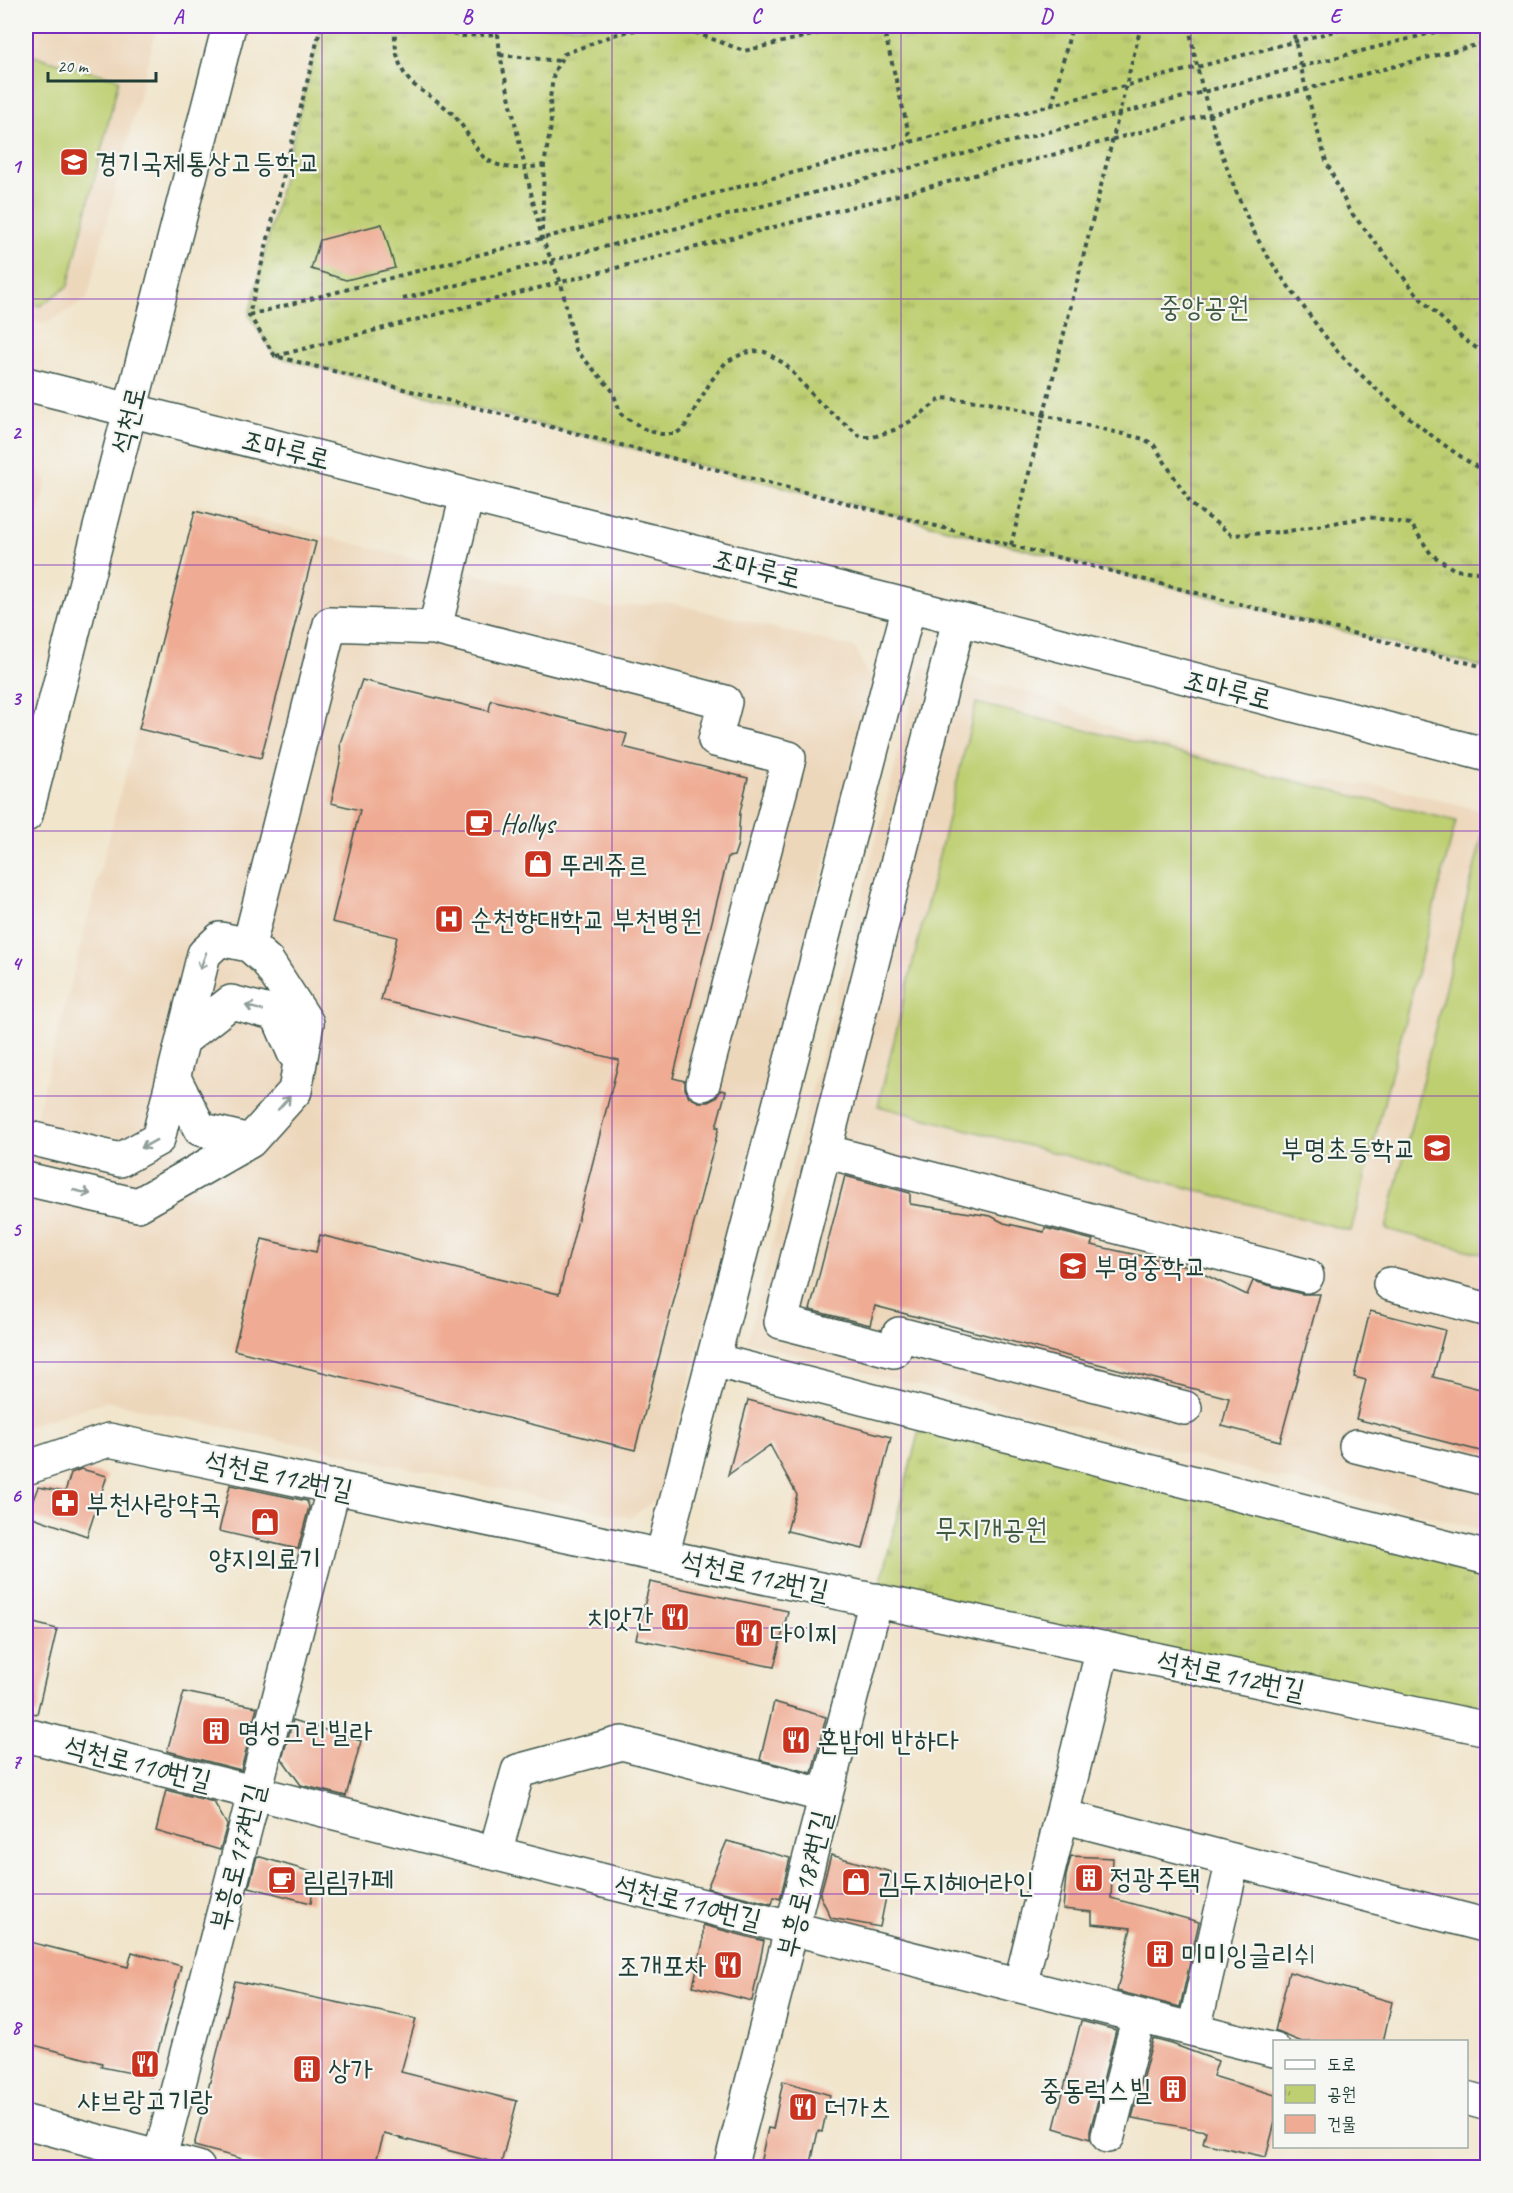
<svg xmlns="http://www.w3.org/2000/svg" width="1513" height="2193" viewBox="0 0 1513 2193" font-family="Caveat,'Poor Story',sans-serif">
	<defs>
		<pattern id="park-tufts" width="24" height="20" patternUnits="userSpaceOnUse" patternTransform="scale(1.5)"><rect width="24" height="20" fill="#becf72"/><path d="M3 7l-1-3M5 7V3M7 7l1-3M15 17l-1-3M17 17v-4M19 17l1-3" fill="none" stroke="#9aa95e"/></pattern>
	</defs>
	<rect width="100%" height="100%" fill="#f6f6f2"/>
	<filter id="ink" filterUnits="userSpaceOnUse"><feTurbulence type="fractalNoise" baseFrequency=".0167" numOctaves="2"/><feDisplacementMap in="SourceGraphic" scale="12" xChannelSelector="R" yChannelSelector="G"/><feConvolveMatrix kernelMatrix="1 2 1 2 8 2 1 2 1" color-interpolation-filters="sRGB"/></filter>
	<filter id="wash" filterUnits="userSpaceOnUse"><feTurbulence type="fractalNoise" baseFrequency=".008" numOctaves="4" result="noise"/><feDisplacementMap in="SourceGraphic" scale="24" xChannelSelector="R" yChannelSelector="G"/><feGaussianBlur stdDeviation="1.35" result="paint"/><feColorMatrix in="noise" values="0 0 0 0 0 0 0 0 0 0 0 0 0 0 0 0 0 1.4 0 .05"/><feComposite in="paint" operator="in"/></filter>
	<g filter="url(#wash)">
		<rect width="100%" height="100%" fill="#f1e5cc"/>
		<path fill="#edd7bb" d="M 26,26 L 157,26 L 87,299 L 45,324 L 26,319 Z
			M 26,454 L 47,481 L 26,561 Z
			M 196,504 L 610,608 L 667,602 L 855,648 L 872,684 L 659,1497 L 630,1518 L 106,1401 L 26,1427 L 26,1155 Z
			M 921,666 L 1036,694 L 1133,736 L 1295,779 L 1390,787 L 1487,812 L 1487,1531 L 747,1342 Z"/>
		<path fill="#becf72" stroke="#6e8653" stroke-width="1.5" d="M 26,54 L 119,79 L 68,286 L 40,306 L 26,302 Z
			M 976,703 L 1456,821 L 1351,1231 L 878,1106 Z
			M 1483,833 L 1488,834 L 1487,1255 L 1386,1229 Z"/>
		<path fill="url(#park-tufts)" stroke="#6e8653" stroke-width="1.5" d="M 321,26 L 1487,26 L 1487,668 L 275,356 L 249,315 Z
			M 923,1414 L 1487,1558 L 1487,1727 L 876,1600 Z"/>
		<g id="blocks">
			<path fill="#efab93" d="M 382,224 L 395,268 L 346,280 L 311,269 L 320,240 Z
				M 195,511 L 316,542 L 261,758 L 139,729 Z
				M 362,680 L 489,711 L 491,700 L 627,734 L 623,747 L 748,778 L 740,812 L 738,844 L 734,856 L 728,857 L 673,1078 L 685,1081 L 685,1089 L 689,1097 L 699,1102 L 708,1102 L 716,1098 L 721,1090 L 726,1091 L 716,1127 L 719,1127 L 635,1450 L 234,1350 L 262,1239 L 316,1252 L 320,1235 L 559,1294 L 619,1060 L 381,1000 L 397,937 L 332,922 L 360,810 L 331,803 L 341,758 L 340,743 Z
				M 845,1176 L 910,1193 L 910,1204 L 991,1216 L 1004,1223 L 1044,1232 L 1045,1228 L 1093,1240 L 1091,1245 L 1187,1266 L 1247,1295 L 1253,1281 L 1302,1294 L 1320,1294 L 1280,1441 L 1222,1426 L 1229,1398 L 875,1306 L 870,1325 L 810,1310 Z
				M 1370,1311 L 1445,1330 L 1433,1377 L 1488,1391 L 1488,1453 L 1356,1419 L 1366,1380 L 1354,1377 Z
				M 748,1400 L 891,1437 L 863,1549 L 787,1531 L 797,1495 L 770,1445 L 728,1475 Z
				M 81,1469 L 107,1476 L 87,1536 L 27,1515 L 38,1487 L 65,1492 L 71,1473 Z
				M 230,1485 L 307,1501 L 309,1507 L 298,1549 L 219,1531 Z
				M 650,1582 L 788,1611 L 774,1667 L 636,1639 Z
				M 26,1621 L 57,1629 L 37,1714 L 26,1712 Z
				M 184,1692 L 257,1707 L 241,1770 L 167,1751 Z
				M 774,1702 L 826,1717 L 812,1773 L 760,1760 Z
				M 293,1720 L 361,1741 L 346,1796 L 301,1785 L 282,1759 Z
				M 166,1790 L 214,1802 L 227,1825 L 220,1850 L 156,1831 Z
				M 727,1841 L 790,1858 L 780,1899 L 774,1897 L 772,1904 L 707,1888 Z
				M 831,1855 L 891,1872 L 880,1927 L 831,1918 L 820,1895 Z
				M 257,1856 L 315,1873 L 311,1903 L 249,1887 Z
				M 1071,1856 L 1113,1858 L 1111,1898 L 1199,1922 L 1180,2007 L 1117,1991 L 1131,1928 L 1092,1924 L 1092,1912 L 1063,1909 L 1066,1876 Z
				M 703,1925 L 764,1941 L 752,2001 L 693,1986 L 703,1942 Z
				M 26,1941 L 128,1967 L 132,1952 L 181,1966 L 151,2077 L 101,2067 L 102,2063 L 26,2043 Z
				M 1289,1972 L 1392,2002 L 1383,2042 L 1302,2042 L 1275,2031 Z
				M 235,1981 L 416,2019 L 401,2072 L 517,2101 L 501,2164 L 384,2134 L 374,2168 L 276,2168 L 194,2146 Z
				M 1081,2021 L 1116,2030 L 1090,2131 L 1090,2139 L 1054,2128 Z
				M 1153,2039 L 1172,2044 L 1218,2061 L 1213,2076 L 1275,2095 L 1275,2122 L 1266,2157 L 1203,2143 L 1206,2131 L 1132,2118 Z
				M 783,2081 L 830,2095 L 822,2132 L 818,2131 L 810,2168 L 759,2168 L 768,2128 L 773,2129 Z"/>
		</g>
	</g>
	<g filter="url(#ink)">
		<use href="#blocks" fill-opacity="0" stroke="#3e564b" stroke-width="1.5"/>
		<g fill="none" stroke-linecap="round" stroke-linejoin="round">
			<g stroke="#3e564b" stroke-width="36">
				<path id="minor" d="M 26,384 L 909,606 L 1488,755
					M 467,495 L 435,628 L 725,702 L 715,740 L 789,758 L 703,1084
					M 959,620 L 781,1322 L 894,1351 L 899,1334 L 1185,1408
					M 26,815 L 229,26
					M 249,945 L 330,624 L 435,628
					M 184,1039 L 231,1002 L 277,1014 L 294,1053
					M 174,1078 L 200,1129 L 250,1141
					M 26,1137 L 120,1160 L 158,1139 L 204,954 L 220,939 L 249,945 L 267,961 L 307,1023 L 295,1091 L 250,1141 L 138,1205 L 26,1179
					M 824,1151 L 1307,1276
					M 1390,1284 L 1488,1310
					M 713,1360 L 1488,1558
					M 1356,1446 L 1488,1479
					M 26,1468 L 109,1440 L 1488,1729
					M 662,1556 L 909,606
					M 26,1735 L 1274,2050
					M 1062,1816 L 1488,1926
					M 495,1853 L 518,1771 L 622,1743 L 826,1796
					M 1020,1986 L 1103,1648
					M 1194,2029 L 1233,1860
					M 1466,2098 L 1488,2104
					M 26,2122 L 198,2168
					M 1108,2136 L 1139,2016
					M 160,2157 L 334,1486
					M 730,2168 L 876,1600"/>
			</g>
			<path stroke="#3e564b" stroke-width="4" stroke-dasharray="4.5 4.5" stroke-linecap="butt" d="M 321,26 L 249,315 L 275,356 L 1488,668
				M 395,26 C 394,45 397,71 414,85 C 428,96 445,104 457,119 C 465,128 478,154 486,159 C 504,171 524,169 544,165
				M 427,26 L 462,36 L 498,34
				M 503,26 L 498,34 L 500,55 L 525,168 L 542,238 L 561,283 L 576,350 L 612,390 L 621,414 L 628,419 L 646,430 L 661,434 L 675,434 L 684,428 L 711,381 L 726,362 L 744,353 L 755,351 L 765,352 L 785,364 L 819,402 L 861,437 L 873,437 L 894,430 L 913,420 L 942,398 L 989,402 L 1144,439 L 1154,445 L 1192,505 L 1232,535 L 1283,532 L 1368,517 L 1411,524 L 1431,554 L 1455,570 L 1488,573
				M 678,26 L 744,51 L 850,26
				M 883,26 L 911,142
				M 1189,26 C 1201,95 1225,174 1257,238 C 1268,258 1281,277 1295,295 C 1313,320 1332,348 1355,369 C 1395,408 1440,445 1488,474
				M 1292,26 L 1306,90 L 1326,161 L 1349,210 L 1421,299 L 1462,338 L 1488,356
				M 500,55 L 560,61
				M 1052,105 L 1072,26
				M 542,231 L 544,165 L 551,126 L 550,98 L 554,72 L 564,54 L 617,34 L 652,26
				M 403,299 L 1458,26
				M 249,315 L 1354,26
				M 276,356 L 1488,42
				M 1011,545 L 1141,26"/>
			<use href="#minor" stroke="#fff" stroke-width="33"/>
		</g>
		<defs><path id="oneway-shaft" d="M-6 0H5M1.5-3L5.5 0L1.5 3" fill="none" stroke-width="1.6" stroke-linecap="round" stroke-linejoin="round" transform="scale(1.5)"/></defs>
		<g stroke="#8f9e9a">
			<use href="#oneway-shaft" transform="translate(203 961) rotate(110)"/>
			<use href="#oneway-shaft" transform="translate(254 1008) rotate(-165)"/>
			<use href="#oneway-shaft" transform="translate(284 1103) rotate(-48)"/>
			<use href="#oneway-shaft" transform="translate(149 1144) rotate(151)"/>
			<use href="#oneway-shaft" transform="translate(82 1192) rotate(13)"/>
		</g>
	</g>
	<path fill="none" stroke="#7b2cbf" stroke-width="1.5" stroke-opacity="0.55" d="M 322,26 L 322,2168M 612,26 L 612,2168M 901,26 L 901,2168M 1191,26 L 1191,2168M 26,299 L 1488,299M 26,565 L 1488,565M 26,831 L 1488,831M 26,1096 L 1488,1096M 26,1362 L 1488,1362M 26,1628 L 1488,1628M 26,1894 L 1488,1894"/>
	<defs>
		<g id="school-square" transform="scale(1.5)"><rect x="-9" y="-9" width="18" height="18" rx="4" fill="#c8321e" stroke="#f6f6f2"/><path d="M0-5L7-2L0 1L-7-2ZM-4 1L0 2.5L4 1V4Q0 6-4 4Z" fill="#fff"/></g>
		<g id="cafe-square" transform="scale(1.5)"><rect x="-9" y="-9" width="18" height="18" rx="4" fill="#c8321e" stroke="#f6f6f2"/><path d="M-5.5-4.5H6V0H3Q3 3.5 0 3.5H-2.5Q-5.5 3.5-5.5 0ZM3-3.2v2h1.7v-2ZM-6 4.5H4V6H-6Z" fill="#fff"/></g>
		<g id="shop-square" transform="scale(1.5)"><rect x="-9" y="-9" width="18" height="18" rx="4" fill="#c8321e" stroke="#f6f6f2"/><path d="M-5-2.5h2.3a2.7 3.5 0 0 1 5.4 0H5L5.5 6h-11ZM-1.5-2.5h3a1.5 2.3 0 0 0-3 0Z" fill="#fff"/></g>
		<g id="hospital-square" transform="scale(1.5)"><rect x="-9" y="-9" width="18" height="18" rx="4" fill="#c8321e" stroke="#f6f6f2"/><path d="M-5-5h3v3.5h4V-5h3V5h-3V1.5h-4V5h-3Z" fill="#fff"/></g>
		<g id="pharmacy-square" transform="scale(1.5)"><rect x="-9" y="-9" width="18" height="18" rx="4" fill="#c8321e" stroke="#f6f6f2"/><path d="M-2-6h4v4h4v4h-4v4h-4v-4h-4v-4h4Z" fill="#fff"/></g>
		<g id="restaurant-square" transform="scale(1.5)"><rect x="-9" y="-9" width="18" height="18" rx="4" fill="#c8321e" stroke="#f6f6f2"/><path d="M-5-6h1v4h1v-4h1v4h1v-4h1v5L-1.5 .5V6h-2V.5L-5-1ZM5-6V6H3V1.5H1.5Q1.5-4 5-6Z" fill="#fff"/></g>
		<g id="building-square" transform="scale(1.5)"><rect x="-9" y="-9" width="18" height="18" rx="4" fill="#c8321e" stroke="#f6f6f2"/><path d="M-4-6H4V6H1V3H-1V6H-4ZM-2.5-4.3h1.7v1.8h-1.7ZM.8-4.3h1.7v1.8H.8ZM-2.5-1h1.7V.8h-1.7ZM.8-1h1.7V.8H.8Z" fill="#fff"/></g>
	</defs>
	<g fill-rule="evenodd">
		<use href="#school-square" x="74" y="162"/>
		<use href="#cafe-square" x="479" y="823"/>
		<use href="#shop-square" x="538" y="864"/>
		<use href="#hospital-square" x="449" y="919"/>
		<use href="#school-square" x="1437" y="1148"/>
		<use href="#school-square" x="1073" y="1266"/>
		<use href="#pharmacy-square" x="65" y="1503"/>
		<use href="#shop-square" x="265" y="1522"/>
		<use href="#restaurant-square" x="675" y="1617"/>
		<use href="#restaurant-square" x="749" y="1633"/>
		<use href="#building-square" x="216" y="1731"/>
		<use href="#restaurant-square" x="796" y="1740"/>
		<use href="#building-square" x="1089" y="1878"/>
		<use href="#cafe-square" x="282" y="1880"/>
		<use href="#shop-square" x="856" y="1882"/>
		<use href="#building-square" x="1160" y="1954"/>
		<use href="#restaurant-square" x="728" y="1965"/>
		<use href="#restaurant-square" x="145" y="2064"/>
		<use href="#building-square" x="307" y="2069"/>
		<use href="#building-square" x="1173" y="2089"/>
		<use href="#restaurant-square" x="803" y="2107"/>
	</g>
	<g text-anchor="middle" dominant-baseline="central" stroke-width="4.5" stroke-linejoin="round" paint-order="stroke">
		<g font-size="28" fill="#1f3d34" stroke="#f6f6f2" text-anchor="start">
			<text x="95" y="162">경기국제통상고등학교</text>
			<text x="500" y="823">Hollys</text>
			<text x="559" y="864">뚜레쥬르</text>
			<text x="470" y="919">순천향대학교 부천병원</text>
			<text x="1416" y="1148" text-anchor="end">부명초등학교</text>
			<text x="1094" y="1266">부명중학교</text>
			<text x="86" y="1503">부천사랑약국</text>
			<text x="265" y="1558" text-anchor="middle">양지의료기</text>
			<text x="654" y="1617" text-anchor="end">치앗간</text>
			<text x="770" y="1633">다이찌</text>
			<text x="237" y="1731">명성그린빌라</text>
			<text x="817" y="1740">혼밥에 반하다</text>
			<text x="1110" y="1878">정광주택</text>
			<text x="303" y="1880">림림카페</text>
			<text x="877" y="1882">김두지헤어라인</text>
			<text x="1181" y="1954">미미잉글리쉬</text>
			<text x="707" y="1965" text-anchor="end">조개포차</text>
			<text x="328" y="2069">상가</text>
			<text x="1152" y="2089" text-anchor="end">중동럭스빌</text>
			<text x="145" y="2100" text-anchor="middle">샤브랑고기랑</text>
			<text x="824" y="2107">더가츠</text>
		</g>
		<g font-size="28" fill="#3f5a40" stroke="#f6f6f2">
			<text x="1204" y="306">중앙공원</text>
			<text x="991" y="1528">무지개공원</text>
		</g>
		<g font-size="28" fill="#1f3d34" stroke="#f6f6f2">
			<text transform="translate(128 420) rotate(-76)">석천로</text>
			<text transform="translate(286 449) rotate(14)">조마루로</text>
			<text transform="translate(757 568) rotate(14)">조마루로</text>
			<text transform="translate(1228 689) rotate(14)">조마루로</text>
			<text transform="translate(279 1475) rotate(12)">석천로112번길</text>
			<text transform="translate(755 1575) rotate(12)">석천로112번길</text>
			<text transform="translate(1231 1675) rotate(12)">석천로112번길</text>
			<text transform="translate(138 1763) rotate(14)">석천로110번길</text>
			<text transform="translate(237 1857) rotate(-76)">부흥로177번길</text>
			<text transform="translate(804 1884) rotate(-76)">부흥로187번길</text>
			<text transform="translate(688 1902) rotate(14)">석천로110번길</text>
		</g>
	</g>
	<rect width="1513" height="2193" fill="none" stroke="#f6f6f2" stroke-width="66"/>
	<rect x="1273" y="2040" width="195" height="108" fill="#f6f6f2" stroke="#a0aca6" stroke-width="1.5"/>
	<rect x="1285" y="2060" width="30" height="9" fill="#ffffff" stroke="#a0aca6" stroke-width="1.5"/>
	<text x="1327" y="2070" font-size="18" fill="#1f3d34">도로</text>
	<rect x="1285" y="2085" width="30" height="18" fill="url(#park-tufts)" stroke="#a0aca6" stroke-width="1.5"/>
	<text x="1327" y="2100" font-size="18" fill="#1f3d34">공원</text>
	<rect x="1285" y="2115" width="30" height="18" fill="#efab93" stroke="#a0aca6" stroke-width="1.5"/>
	<text x="1327" y="2130" font-size="18" fill="#1f3d34">건물</text>
	<path d="M48 72v9h108v-9" fill="none" stroke="#1f3d34" stroke-width="3"/>
	<text x="57" y="72" font-size="18" fill="#1f3d34" stroke="#f6f6f2" stroke-width="4.5" paint-order="stroke">20 m</text>
	<rect x="33" y="33" width="1447" height="2127" fill="none" stroke="#7b2cbf" stroke-width="2"/>
	<g font-size="20" text-anchor="middle" font-weight="bold" fill="#7b2cbf">
		<text x="178" y="23">A</text>
		<text x="467" y="23">B</text>
		<text x="756" y="23">C</text>
		<text x="1046" y="23">D</text>
		<text x="1335" y="23">E</text>
		<text x="16" y="173">1</text>
		<text x="16" y="439">2</text>
		<text x="16" y="705">3</text>
		<text x="16" y="970">4</text>
		<text x="16" y="1236">5</text>
		<text x="16" y="1502">6</text>
		<text x="16" y="1768">7</text>
		<text x="16" y="2034">8</text>
	</g>
</svg>
